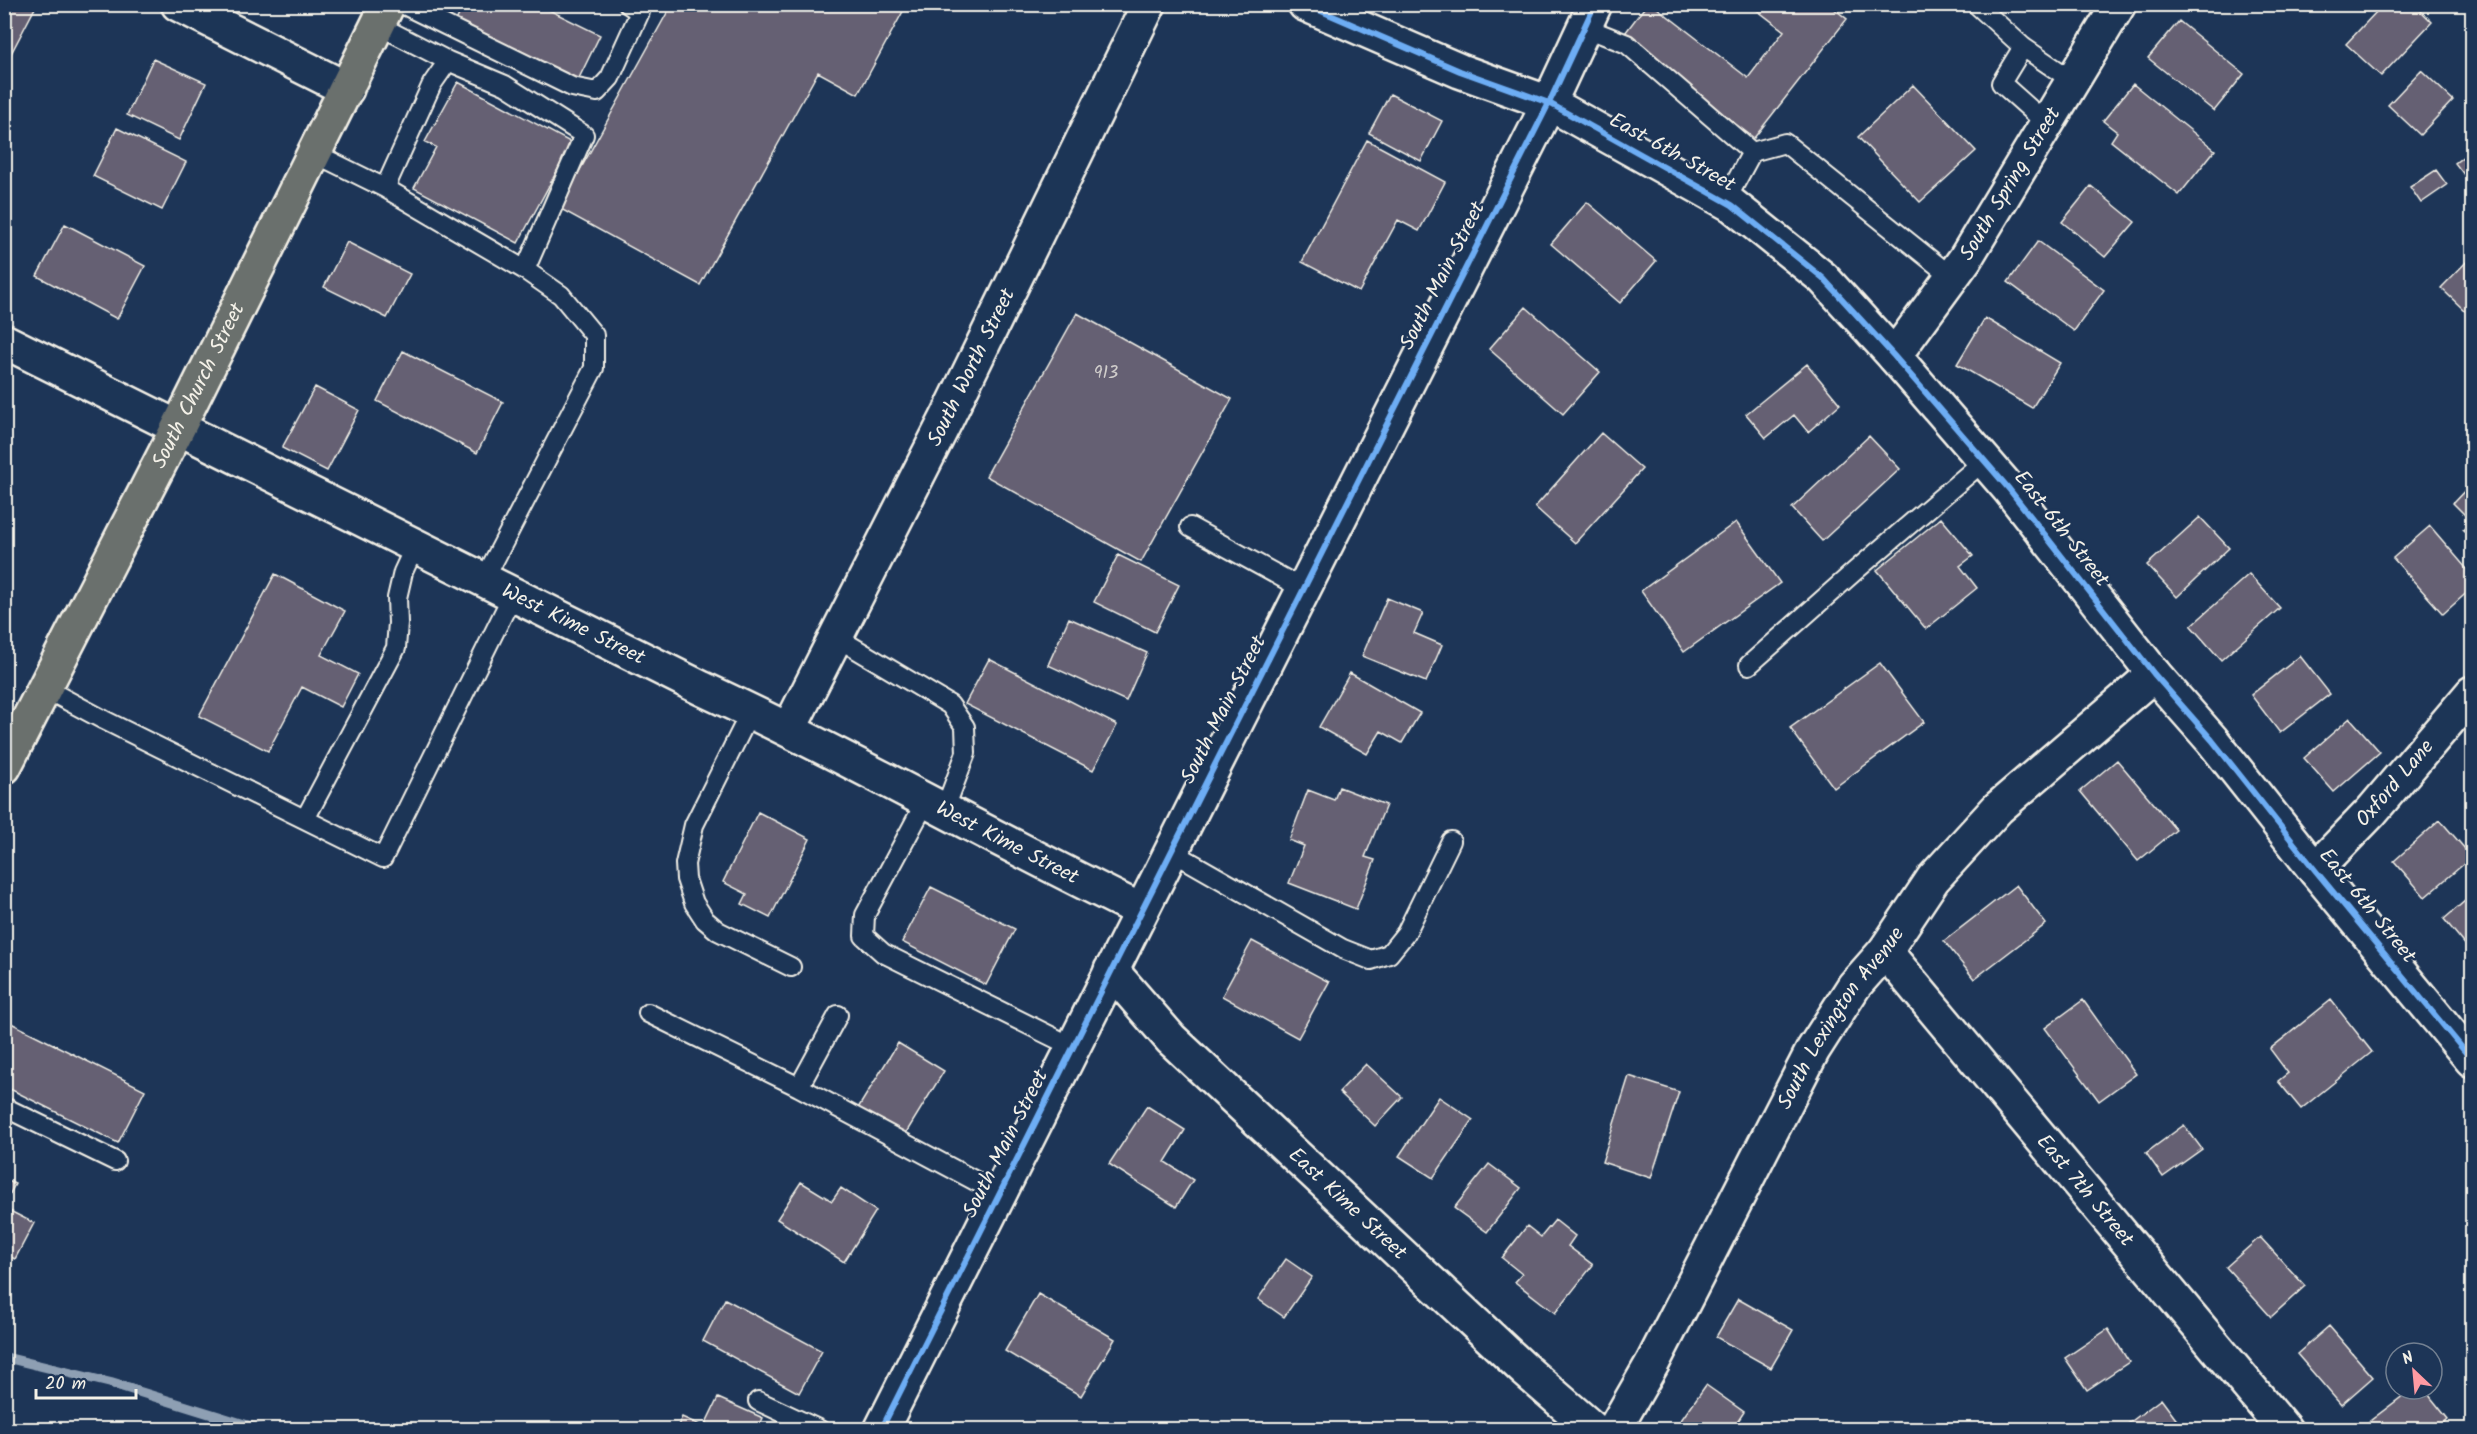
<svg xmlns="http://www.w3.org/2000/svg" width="2477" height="1434" viewBox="0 0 2477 1434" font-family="Kalam,sans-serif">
	<rect width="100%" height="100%" fill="#1d3557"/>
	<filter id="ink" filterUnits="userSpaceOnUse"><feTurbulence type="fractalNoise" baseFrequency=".0167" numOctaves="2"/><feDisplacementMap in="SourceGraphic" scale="12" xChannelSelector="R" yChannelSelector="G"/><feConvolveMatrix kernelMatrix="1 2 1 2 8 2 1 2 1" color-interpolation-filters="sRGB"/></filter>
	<g filter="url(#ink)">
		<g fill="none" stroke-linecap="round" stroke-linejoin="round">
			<path stroke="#8e9fb3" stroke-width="10" d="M 4,1357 L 111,1383 L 262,1430"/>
		</g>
		<path fill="#656073" stroke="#f4f1e8" stroke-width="1.5" d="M 4,4 L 37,4 L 4,67 Z
			M 464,4 L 537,4 L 600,35 L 578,80 L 456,21 Z
			M 672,4 L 907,4 L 858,94 L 818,72 L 700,285 L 559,208 Z
			M 1492,4 L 1512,4 L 1508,12 Z
			M 1647,4 L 1652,4 L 1748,78 L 1784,31 L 1749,4 L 1828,4 L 1847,19 L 1754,138 L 1622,37 Z
			M 2373,4 L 2414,4 L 2432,22 L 2381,76 L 2346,44 L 2378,10 Z
			M 2179,21 L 2244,74 L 2214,111 L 2148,58 Z
			M 153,59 L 206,83 L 179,140 L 127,115 Z
			M 2421,70 L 2453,100 L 2420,135 L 2388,105 Z
			M 458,82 L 572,143 L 518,243 L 414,188 L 436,147 L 425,142 Z
			M 2133,84 L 2215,150 L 2179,195 L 2111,141 L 2117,132 L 2103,121 Z
			M 1913,85 L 1976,151 L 1920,202 L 1858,137 Z
			M 1390,94 L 1442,121 L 1421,161 L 1369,133 Z
			M 117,128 L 186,162 L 162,210 L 93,176 Z
			M 1367,140 L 1445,182 L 1419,231 L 1398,220 L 1359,292 L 1302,262 Z
			M 2472,150 L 2472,185 L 2455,163 Z
			M 2436,170 L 2447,185 L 2421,203 L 2410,187 Z
			M 2091,186 L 2135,222 L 2105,257 L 2062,222 Z
			M 1587,202 L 1656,261 L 1620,303 L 1551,244 Z
			M 65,224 L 145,266 L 117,319 L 37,276 Z
			M 2038,241 L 2104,290 L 2074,331 L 2008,282 Z
			M 347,242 L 410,274 L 387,318 L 324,287 Z
			M 2472,256 L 2472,304 L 2465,311 L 2441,288 Z
			M 1526,307 L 1600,372 L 1563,414 L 1489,349 Z
			M 1077,313 L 1232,399 L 1141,562 L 986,476 Z
			M 1985,318 L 2060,363 L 2032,408 L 1957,364 Z
			M 403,351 L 503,402 L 477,453 L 377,401 Z
			M 1807,364 L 1840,404 L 1808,432 L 1794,415 L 1766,438 L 1746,414 Z
			M 315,387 L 359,410 L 327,471 L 282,448 Z
			M 1601,433 L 1642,469 L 1575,543 L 1535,507 Z
			M 1869,436 L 1900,469 L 1822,541 L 1792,508 Z
			M 2472,483 L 2472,539 L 2463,530 L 2471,521 L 2453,503 Z
			M 2200,517 L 2229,548 L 2177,597 L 2147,565 Z
			M 1941,518 L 1973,556 L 1960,566 L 1977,588 L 1926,629 L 1877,570 Z
			M 1736,522 L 1780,583 L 1684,652 L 1641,591 Z
			M 2430,526 L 2472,575 L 2472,588 L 2443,614 L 2393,558 Z
			M 1118,555 L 1179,585 L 1155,632 L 1094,602 Z
			M 275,574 L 345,611 L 321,655 L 358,674 L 341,707 L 302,687 L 268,751 L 199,716 Z
			M 2249,574 L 2280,608 L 2221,660 L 2191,626 Z
			M 1387,598 L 1423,613 L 1414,633 L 1442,645 L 1426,682 L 1362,656 Z
			M 1069,618 L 1147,653 L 1126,701 L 1048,665 Z
			M 2300,656 L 2330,694 L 2280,733 L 2251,695 Z
			M 989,659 L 1117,725 L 1093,770 L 965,704 Z
			M 1880,663 L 1924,722 L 1834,788 L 1790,728 Z
			M 1350,673 L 1420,713 L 1402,743 L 1381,731 L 1367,754 L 1319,727 Z
			M 2350,718 L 2380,752 L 2334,792 L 2304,758 Z
			M 2117,760 L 2176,830 L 2138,861 L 2080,791 Z
			M 1339,787 L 1386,805 L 1365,857 L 1375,860 L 1356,909 L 1289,883 L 1304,846 L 1289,840 L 1308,790 L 1334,800 Z
			M 758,812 L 810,839 L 770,918 L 742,904 L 747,894 L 723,882 Z
			M 2440,820 L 2472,857 L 2425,897 L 2394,861 Z
			M 2016,885 L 2046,924 L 1974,979 L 1944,941 Z
			M 931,887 L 1015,929 L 986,985 L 902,942 Z
			M 2472,895 L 2472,953 L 2444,919 Z
			M 1252,941 L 1329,982 L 1298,1038 L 1222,996 Z
			M 2083,1000 L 2136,1074 L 2099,1101 L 2045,1028 Z
			M 2331,1000 L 2372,1052 L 2301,1109 L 2278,1081 L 2288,1073 L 2270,1049 Z
			M 5,1020 L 145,1090 L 118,1143 L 4,1086 Z
			M 898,1043 L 944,1071 L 901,1141 L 855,1113 Z
			M 1366,1064 L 1402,1097 L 1375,1126 L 1339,1092 Z
			M 1629,1076 L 1679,1092 L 1651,1178 L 1602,1162 Z
			M 1439,1097 L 1473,1120 L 1433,1178 L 1399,1156 Z
			M 1147,1106 L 1185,1130 L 1165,1162 L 1193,1180 L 1176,1207 L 1109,1164 Z
			M 2184,1125 L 2202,1149 L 2163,1177 L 2146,1153 Z
			M 1489,1164 L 1521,1188 L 1487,1232 L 1454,1208 Z
			M 4,1179 L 15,1184 L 4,1205 Z
			M 801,1182 L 832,1201 L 841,1188 L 876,1211 L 844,1262 L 777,1219 Z
			M 4,1208 L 34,1223 L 15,1259 L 4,1254 Z
			M 1555,1220 L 1575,1236 L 1568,1246 L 1593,1265 L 1555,1313 L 1515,1282 L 1522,1274 L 1502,1258 L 1527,1226 L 1541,1237 Z
			M 2260,1237 L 2305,1286 L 2271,1317 L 2226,1267 Z
			M 1286,1259 L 1312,1277 L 1284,1317 L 1258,1299 Z
			M 1038,1294 L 1115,1339 L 1081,1396 L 1005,1351 Z
			M 725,1299 L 822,1351 L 799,1393 L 703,1341 Z
			M 1738,1299 L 1793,1330 L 1771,1368 L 1716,1337 Z
			M 2329,1326 L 2373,1377 L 2341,1405 L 2297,1354 Z
			M 2108,1329 L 2129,1362 L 2087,1390 L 2065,1358 Z
			M 1706,1385 L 1744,1412 L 1732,1430 L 1674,1430 Z
			M 2412,1389 L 2424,1389 L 2448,1419 L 2434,1430 L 2370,1430 L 2366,1424 Z
			M 718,1398 L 763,1418 L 758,1430 L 676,1430 L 682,1417 L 704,1427 Z
			M 2161,1399 L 2184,1430 L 2120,1430 Z"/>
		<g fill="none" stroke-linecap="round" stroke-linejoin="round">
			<g stroke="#f4f1e8" stroke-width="22">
				<path id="lane" d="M 402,4 L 572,87 L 597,92 L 610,78 L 640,12 L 628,4
					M 1976,4 L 2023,47 L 2073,81
					M 378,25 L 448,61
					M 1584,27 L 1627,44 L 1752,152 L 1725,202
					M 2023,47 L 2001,83 L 2047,124
					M 1752,152 L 1785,143 L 1952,277
					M 314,153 L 385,188 L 525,270 L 584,135 L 505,85 L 448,61 L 432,84 L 385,188
					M 1190,527 L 1303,589
					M 484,580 L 594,368 L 594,335 L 561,295 L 525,270
					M 836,637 L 950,705 L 965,727 L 966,753 L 944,811
					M 1749,665 L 1855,571 L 1985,460
					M 44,688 L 104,720 L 383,858 L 513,594
					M 751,711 L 694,825 L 685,864 L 686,879 L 694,903 L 705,920 L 718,931 L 791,967
					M 926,801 L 865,915 L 864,936 L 883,953 L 1073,1047
					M 305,819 L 396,648 L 398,623 L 397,598 L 403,572 L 415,546
					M 1171,851 L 1343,949 L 1371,960 L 1389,954 L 1406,933 L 1451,841
					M 648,1013 L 799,1087 L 1000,1194
					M 799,1087 L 838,1015
					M 4,1107 L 115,1161
					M 758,1401 L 820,1430"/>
			</g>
			<g stroke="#f4f1e8" stroke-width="38">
				<g id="street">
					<path d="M 178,4 L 347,89"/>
					<path id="s1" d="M 4,341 L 701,688 C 850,757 993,839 1140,910"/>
					<path id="s2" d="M 1894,356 L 1965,259 L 2119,4"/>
					<path id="s3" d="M 789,729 L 947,418 L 1149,4"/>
					<path id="s4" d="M 2315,870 L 2371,812 L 2472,693"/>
					<path id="s5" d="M 1885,951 L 2285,1430"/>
					<path id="s6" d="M 1111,970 L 1171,1039 L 1525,1370 L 1594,1430"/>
					<path id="s7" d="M 1614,1430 L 1653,1362 L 1813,1050 L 1854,986 L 1885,951 L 1933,879 L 1998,808 L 2154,674"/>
				</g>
			</g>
			<g stroke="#f4f1e8" stroke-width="38">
				<path id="secondary" d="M 1305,4 L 1460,71 L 1549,103 L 1732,205 L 1823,278 L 1894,356 L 2009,489 L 2154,674 L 2212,740 L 2315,870 L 2472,1060
					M 881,1430 C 1103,987 1325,545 1549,103 L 1595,4"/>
			</g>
			<g stroke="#f4f1e8" stroke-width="38">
				<g id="primary">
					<path id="s8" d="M 4,767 L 178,428 L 388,4"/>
				</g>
			</g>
			<use href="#lane" stroke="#1d3557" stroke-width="18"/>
			<use href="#street" stroke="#1d3557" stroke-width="33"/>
			<use href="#secondary" stroke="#1d3557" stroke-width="33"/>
			<use href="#primary" stroke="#6b706d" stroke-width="33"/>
			<g stroke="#1d3557" stroke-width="10">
				<path id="cycleway" d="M 1305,4 L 1460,71 L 1549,103 L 1732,205 L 1823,278 L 1894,356 L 2009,489 L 2154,674 L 2212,740 L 2315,870 L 2472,1060
					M 881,1430 C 1103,987 1325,545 1549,103 L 1595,4"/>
			</g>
			<use href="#cycleway" stroke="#6dadf4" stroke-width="6"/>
		</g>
	</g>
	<g text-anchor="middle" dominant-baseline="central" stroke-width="5" stroke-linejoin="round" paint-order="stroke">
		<g font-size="18" fill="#d0cdcb">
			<text x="1106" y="373">913</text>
		</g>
		<g font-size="21" fill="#f4f1e8" stroke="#1d3557">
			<text transform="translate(1672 153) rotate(29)">East 6th Street</text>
			<text stroke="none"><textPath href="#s2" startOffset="208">South Spring Street</textPath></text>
			<text transform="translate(1443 276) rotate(-63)">South Main Street</text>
			<text stroke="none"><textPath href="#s3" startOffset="405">South Worth Street</textPath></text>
			<text stroke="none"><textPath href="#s8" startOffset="428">South Church Street</textPath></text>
			<text transform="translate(2061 529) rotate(52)">East 6th Street</text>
			<text stroke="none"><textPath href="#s1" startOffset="636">West Kime Street</textPath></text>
			<text transform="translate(1224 710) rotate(-63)">South Main Street</text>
			<text stroke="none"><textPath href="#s4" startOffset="118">Oxford Lane</textPath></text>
			<text stroke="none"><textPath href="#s1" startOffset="1122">West Kime Street</textPath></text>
			<text transform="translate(2367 906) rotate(51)">East 6th Street</text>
			<text stroke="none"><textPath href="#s7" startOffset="471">South Lexington Avenue</textPath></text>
			<text transform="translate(1006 1144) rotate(-63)">South Main Street</text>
			<text stroke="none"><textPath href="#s5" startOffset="312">East 7th Street</textPath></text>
			<text stroke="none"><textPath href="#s6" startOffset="333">East Kime Street</textPath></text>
		</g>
	</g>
	<rect width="2477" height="1434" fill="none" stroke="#1d3557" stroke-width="24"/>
	<rect x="12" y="12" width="2453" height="1410" fill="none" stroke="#f4f1e8" stroke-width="2" filter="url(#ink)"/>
	<g transform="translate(2414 1371) rotate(334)"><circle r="28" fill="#1d3557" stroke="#738091" stroke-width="1.5"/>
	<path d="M0-4.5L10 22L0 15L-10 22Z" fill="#ff9aa2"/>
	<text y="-9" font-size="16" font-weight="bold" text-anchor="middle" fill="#f4f1e8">N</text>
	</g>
	<path d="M36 1389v9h100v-9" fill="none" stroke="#f4f1e8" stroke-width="3"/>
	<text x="45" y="1389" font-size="18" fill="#f4f1e8" stroke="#1d3557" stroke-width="4.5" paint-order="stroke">20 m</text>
</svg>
